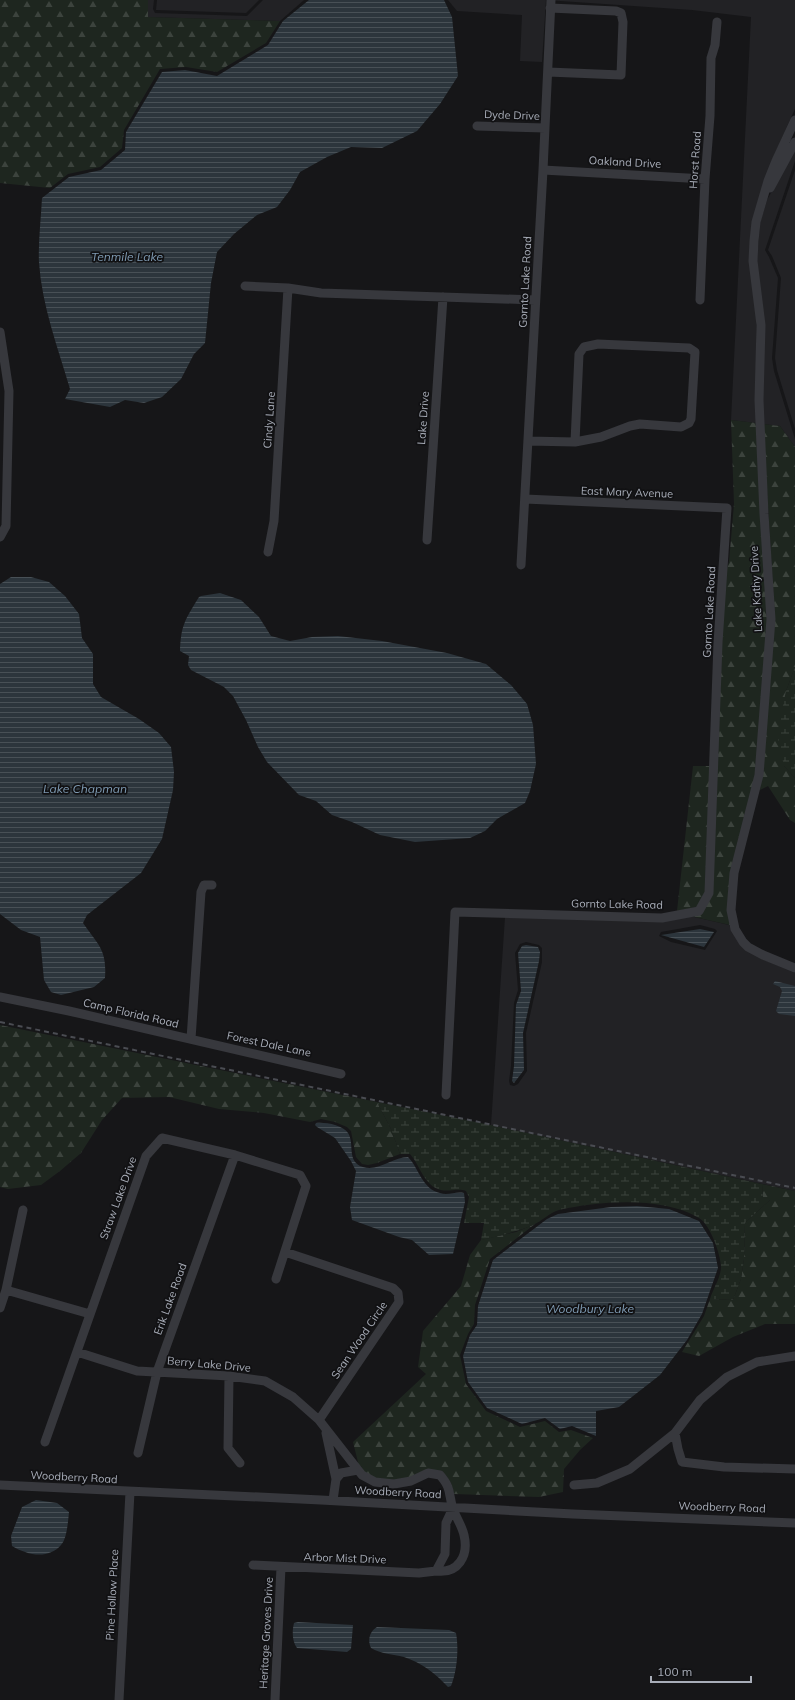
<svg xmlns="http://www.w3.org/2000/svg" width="795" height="1700" viewBox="0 0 795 1700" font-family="Mulish,sans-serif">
	<defs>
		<pattern id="forest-firs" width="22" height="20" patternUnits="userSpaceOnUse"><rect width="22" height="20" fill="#1e261f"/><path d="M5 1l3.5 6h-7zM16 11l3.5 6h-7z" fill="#3c433d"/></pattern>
		<pattern id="wetland-marsh" width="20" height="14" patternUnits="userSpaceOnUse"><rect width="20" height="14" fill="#1e261f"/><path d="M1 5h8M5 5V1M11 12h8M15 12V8" fill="none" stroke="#3c433d"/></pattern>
		<pattern id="water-rules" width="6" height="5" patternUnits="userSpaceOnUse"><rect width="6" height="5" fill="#2c353c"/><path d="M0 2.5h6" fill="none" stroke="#485056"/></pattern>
	</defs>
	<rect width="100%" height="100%" fill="#161618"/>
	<path fill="#222225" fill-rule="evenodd" d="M 148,0 L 154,0 L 153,9 L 155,13 L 247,16 L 263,0 L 304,0 L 280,21 L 147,17 Z
		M 157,0 L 259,0 L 246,13 L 156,10 Z
		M 448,0 L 795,0 L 795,109 L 772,160 L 757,207 L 756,423 L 731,420 L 751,17 L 692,10 L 546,0 L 542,62 L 520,61 L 522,15 L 457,11 Z
		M 795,149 L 795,161 L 765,250 L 769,257 L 778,278 L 772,358 L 774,371 L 795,439 L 795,447 L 780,426 L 763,424 L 757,260 L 760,223 L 767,200 Z
		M 795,170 L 795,429 L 777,370 L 775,358 L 781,278 L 772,256 L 768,250 Z
		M 690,916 L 729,925 L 732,931 L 762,959 L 795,973 L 795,1191 L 491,1125 L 505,917 ZM 700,925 L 715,929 L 717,931 L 705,950 L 671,942 L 659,936 L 661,932 ZM 526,942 L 539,945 L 542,948 L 542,962 L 526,1033 L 527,1071 L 518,1084 L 514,1086 L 510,1085 L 509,1081 L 511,1066 L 514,1003 L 518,990 L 515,953 L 520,944 Z"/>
	<path fill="url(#forest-firs)" d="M 0,0 L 148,0 L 148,17 L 280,21 L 266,43 L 217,72 L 186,67 L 160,69 L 124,130 L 122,148 L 100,167 L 68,174 L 50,188 L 0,183 Z
		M 731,420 L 756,423 L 768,619 L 756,774 L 728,910 L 730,925 L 690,916 L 712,895 L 722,643 L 726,571 L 729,562 L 734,504 Z
		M 763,424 L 780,426 L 795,447 L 795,667 L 786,691 L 784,766 L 795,778 L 795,823 L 790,820 L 768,786 L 760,790 L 775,619 Z
		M 693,766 L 710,766 L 706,892 L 697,907 L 677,911 Z
		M 0,1025 L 377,1102 L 391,1129 L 400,1154 L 377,1163 L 368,1165 L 362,1164 L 356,1157 L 351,1131 L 347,1127 L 335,1122 L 321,1119 L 310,1122 L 264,1113 L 219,1109 L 169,1097 L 122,1098 L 102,1120 L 81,1153 L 60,1171 L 41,1185 L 8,1189 L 0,1187 Z
		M 762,1184 L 795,1191 L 795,1324 L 765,1324 L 733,1337 L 699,1356 L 682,1352 L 704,1316 L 710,1299 L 733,1300 L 741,1279 L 744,1259 L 745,1223 L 770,1200 L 763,1200 Z
		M 535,1224 L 490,1259 L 475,1305 L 474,1324 L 468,1334 L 460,1355 L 466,1384 L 486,1411 L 520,1427 L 545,1421 L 559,1432 L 571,1430 L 593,1438 L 580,1450 L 564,1469 L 563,1492 L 539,1497 L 454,1494 L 451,1483 L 443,1472 L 394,1481 L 376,1478 L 364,1472 L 361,1466 L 359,1466 L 353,1442 L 426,1374 L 418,1367 L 423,1331 L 461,1286 L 470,1255 L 481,1240 L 516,1232 Z"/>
	<path fill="url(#wetland-marsh)" d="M 795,667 L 795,778 L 784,766 L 777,734 L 786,691 Z
		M 377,1102 L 491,1125 L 762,1184 L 763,1199 L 770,1200 L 745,1223 L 744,1259 L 741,1279 L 733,1300 L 710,1299 C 713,1289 721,1277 721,1267 C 721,1255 710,1224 699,1218 C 662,1196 600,1201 559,1210 C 549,1213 542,1221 533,1225 C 516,1232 499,1236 481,1240 L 484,1223 L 464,1223 L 469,1197 L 466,1191 C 458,1188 449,1192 441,1190 C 424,1186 420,1165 410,1154 L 400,1154 L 391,1129 Z"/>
	<path fill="url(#water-rules)" d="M 309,0 L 444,0 L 452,17 L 458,76 L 440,104 L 417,131 L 382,148 L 351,147 L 327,157 L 300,172 L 290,190 L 277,207 L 257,215 L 234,234 L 217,252 L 211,283 L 205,343 L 194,354 L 181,379 L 162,397 L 144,403 L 125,400 L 110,407 L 65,399 L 70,389 C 58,348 42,306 39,263 C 38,242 41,219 42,198 L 69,177 L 101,170 L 125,150 L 126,132 L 162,72 L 185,70 L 217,76 L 268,45 L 283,21 Z
		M 11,577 L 31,577 L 49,582 L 65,596 L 79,614 L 82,638 L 93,654 L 93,684 L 101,697 L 139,719 L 159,733 L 171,747 L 174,772 L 173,790 L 162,839 L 141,873 L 87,915 L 83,923 C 98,945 107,949 105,978 L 94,987 L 61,995 L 51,992 L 44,980 L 40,937 L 21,930 L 0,914 L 0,584 Z
		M 220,593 L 241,600 L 259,617 L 271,636 L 290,641 L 312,637 L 338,636 L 382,641 L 447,653 L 486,664 L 511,685 L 527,704 L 533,725 L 536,764 L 530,791 L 525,803 L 497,819 L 485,831 L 470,838 L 415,842 L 380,835 L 352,822 L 332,815 L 316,801 L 299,795 L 267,762 L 258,747 L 246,720 L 233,696 L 224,687 L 191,670 L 188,665 L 189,656 L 180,651 C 181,625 185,620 199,597 L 201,596 Z
		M 700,929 L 714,932 L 704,947 L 661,935 Z
		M 526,945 L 538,947 L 540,952 L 539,961 L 523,1033 L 524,1070 L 514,1083 L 512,1081 L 514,1066 L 516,1005 L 521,991 L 518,953 L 522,946 Z
		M 775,981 L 795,986 L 795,1016 L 779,1014 L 776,1011 L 782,991 L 780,987 L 773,984 Z
		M 316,1123 C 325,1122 343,1125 348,1133 C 355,1143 346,1162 363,1167 C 378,1172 393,1157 408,1157 C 419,1168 422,1189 440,1193 C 448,1196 456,1191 464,1193 L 465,1202 L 453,1254 L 429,1255 L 412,1240 L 399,1237 L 352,1220 L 350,1207 L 356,1171 L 351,1161 L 335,1138 L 317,1127 L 315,1125 Z
		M 637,1206 L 669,1209 L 699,1221 L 713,1243 L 718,1268 L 702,1314 L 687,1340 L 660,1375 L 619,1407 L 596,1411 L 596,1436 L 572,1426 L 560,1429 L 545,1418 L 522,1424 L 487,1408 L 468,1382 L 463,1356 L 470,1335 L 477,1325 L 478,1306 L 493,1260 L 547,1219 L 558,1214 L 611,1207 Z
		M 36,1500 L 57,1503 L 69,1512 C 68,1521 67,1539 61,1545 C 48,1560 27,1555 12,1546 L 11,1536 L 22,1507 Z
		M 298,1622 L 353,1625 L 351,1649 L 347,1652 L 297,1648 C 292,1641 292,1631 294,1623 Z
		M 377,1627 L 449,1630 L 456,1633 C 459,1649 457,1671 451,1686 L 448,1687 C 435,1673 422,1663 404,1657 C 393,1654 381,1654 371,1648 C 367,1640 370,1631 377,1627 Z"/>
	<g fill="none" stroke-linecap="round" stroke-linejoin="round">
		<path stroke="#37383d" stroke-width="9" d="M 548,72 L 621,75 L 623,22 L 621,13 L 616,11 L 550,8
			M 795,120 L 776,161 L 768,181 L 756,222 L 754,241 L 753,261 L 761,325 L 759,400 L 764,514 L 771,619 L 759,775 L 734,873 L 731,910 L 735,929 L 743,942 L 748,947 L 763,955 L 795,968
			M 477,126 L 545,128
			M 543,170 L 705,179
			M 770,188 L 795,142
			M 245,286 L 288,288 L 321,293 L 535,300
			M 700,300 L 705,179 L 710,116 L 711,58 L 715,45 L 717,22
			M 0,332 L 9,391 L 6,526 L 0,537
			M 528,441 L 575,442 L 601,437 L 630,426 L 640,424 L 681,427 L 689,423 L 691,419 L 695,352 L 689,348 L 598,344 L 584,347 L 579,354 L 575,442
			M 427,540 L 443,297
			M 268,552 L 274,521 L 288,288
			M 521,565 L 543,170 L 551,0
			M 0,997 L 69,1011 L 341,1074
			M 191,1039 L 201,892 L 204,885 L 212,885
			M 446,1095 L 455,912 L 662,918 L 699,911 L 709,893 L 718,643 L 727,508 L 525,499
			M 285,1252 L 393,1288 L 398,1293 L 399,1302 L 319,1420
			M 6,1290 L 90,1314
			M 0,1308 L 6,1290 L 23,1210
			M 77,1352 L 137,1371 L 229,1376 L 265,1381 L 293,1397 L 319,1420 L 362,1475 L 375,1482 L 394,1484 L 411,1481 L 428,1473 L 440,1475 C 452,1489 448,1493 453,1509 C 456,1517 462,1526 464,1535 C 469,1556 458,1574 436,1571 L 445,1554 L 446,1523 L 453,1508
			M 229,1376 L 228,1448 L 240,1463
			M 326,1433 L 336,1479 L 333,1500
			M 675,1433 L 678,1449 L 682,1462 L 724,1467 L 795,1469
			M 45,1442 L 146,1156 L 162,1138 L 235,1155 L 300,1175 L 306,1186 L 276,1279
			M 138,1453 L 157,1372 L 235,1155
			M 336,1479 L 341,1473 L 358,1470
			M 0,1485 L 321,1500 L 573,1514 L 795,1523
			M 574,1485 L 597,1483 L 630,1469 L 675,1433 L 700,1400 L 727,1377 L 757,1362 L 795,1356
			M 253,1565 L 419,1573 L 436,1571
			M 119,1700 L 130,1492
			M 275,1700 L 281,1567"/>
		<path stroke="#4a4c52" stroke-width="2" stroke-dasharray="5 4" stroke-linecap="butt" d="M 0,1022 L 795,1188"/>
	</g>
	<g text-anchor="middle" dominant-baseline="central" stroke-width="3.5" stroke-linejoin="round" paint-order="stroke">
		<g font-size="11" fill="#a8adb8" stroke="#111113">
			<text transform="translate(512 115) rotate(2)">Dyde Drive</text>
			<text transform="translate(695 160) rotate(-86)">Horst Road</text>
			<text transform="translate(625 162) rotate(3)">Oakland Drive</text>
			<text transform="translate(525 282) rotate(-87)">Gornto Lake Road</text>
			<text transform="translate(423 418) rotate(-86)">Lake Drive</text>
			<text transform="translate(269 420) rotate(-86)">Cindy Lane</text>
			<text transform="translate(627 492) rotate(2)">East Mary Avenue</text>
			<text transform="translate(756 589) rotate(-93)">Lake Kathy Drive</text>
			<text transform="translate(709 612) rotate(-87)">Gornto Lake Road</text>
			<text transform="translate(617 904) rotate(1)">Gornto Lake Road</text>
			<text transform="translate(131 1013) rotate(13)">Camp Florida Road</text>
			<text transform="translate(269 1044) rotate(12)">Forest Dale Lane</text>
			<text transform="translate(118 1198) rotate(-70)">Straw Lake Drive</text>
			<text transform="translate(170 1299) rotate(-70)">Erik Lake Road</text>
			<text transform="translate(359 1340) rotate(-56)">Sean Wood Circle</text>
			<text transform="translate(209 1364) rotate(5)">Berry Lake Drive</text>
			<text transform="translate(74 1477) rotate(3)">Woodberry Road</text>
			<text transform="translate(398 1492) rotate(3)">Woodberry Road</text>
			<text transform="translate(722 1507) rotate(2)">Woodberry Road</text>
			<text transform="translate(345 1558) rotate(2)">Arbor Mist Drive</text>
			<text transform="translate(112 1595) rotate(-87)">Pine Hollow Place</text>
			<text transform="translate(266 1633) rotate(-87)">Heritage Groves Drive</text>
		</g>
		<g font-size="12" font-style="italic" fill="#7f9bb3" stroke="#111113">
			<text x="127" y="256">Tenmile Lake</text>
			<text x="85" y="788">Lake Chapman</text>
			<text x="590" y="1308">Woodbury Lake</text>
		</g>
	</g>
	<path d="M651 1676v6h100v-6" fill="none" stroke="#a8adb8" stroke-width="2"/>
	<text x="657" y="1676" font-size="12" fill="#a8adb8" stroke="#111113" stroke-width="3" paint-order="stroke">100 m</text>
</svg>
